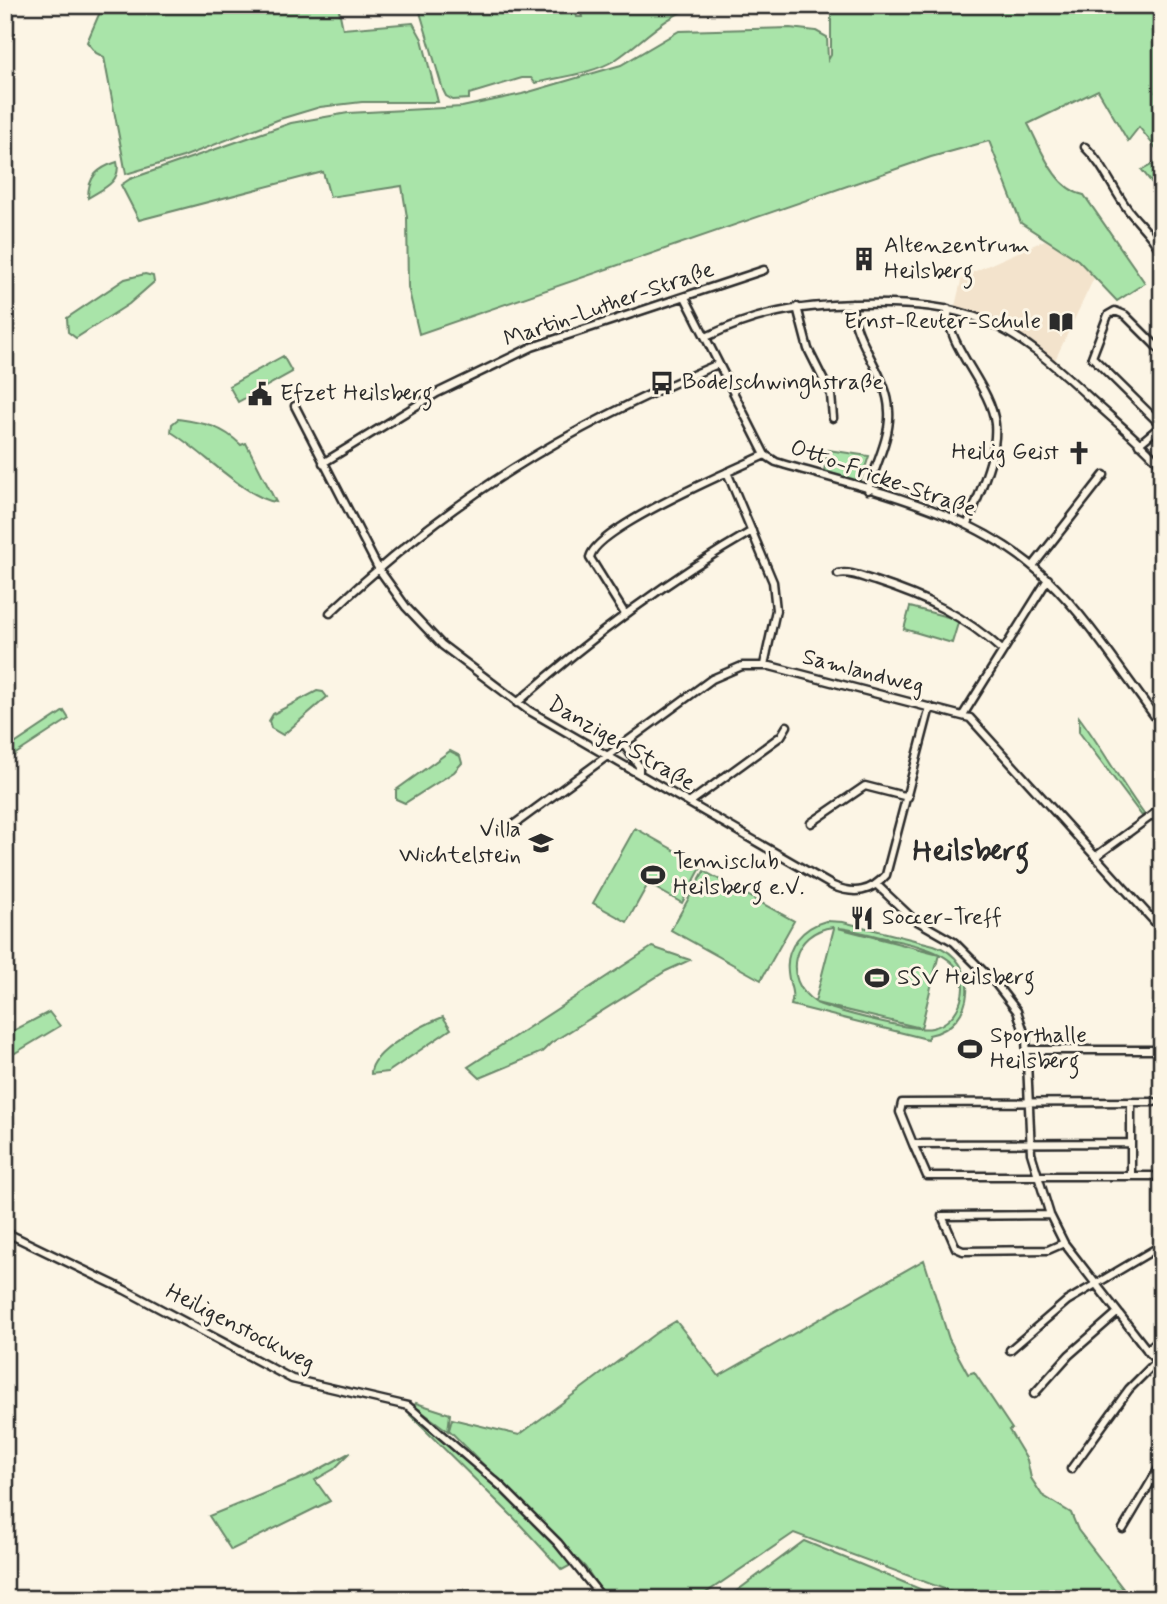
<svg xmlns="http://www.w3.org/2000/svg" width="1167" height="1604" viewBox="0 0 1167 1604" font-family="Mynerve,sans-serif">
	<rect width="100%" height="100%" fill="#fcf5e5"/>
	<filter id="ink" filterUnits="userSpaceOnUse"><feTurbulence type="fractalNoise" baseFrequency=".0143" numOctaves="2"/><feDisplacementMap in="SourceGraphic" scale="14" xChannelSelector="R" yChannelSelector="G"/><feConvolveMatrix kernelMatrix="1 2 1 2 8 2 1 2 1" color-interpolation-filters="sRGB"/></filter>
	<g filter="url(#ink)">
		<path fill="#f3e3cc" d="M 1045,240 L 1078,260 L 1094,278 L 1055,360 L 1015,330 L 984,315 L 955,306 L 962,277 Z"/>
		<path fill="#a9e4a9" stroke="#6a886a" stroke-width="2" fill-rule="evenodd" d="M 103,5 L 338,5 L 343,29 L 413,23 L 422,39 L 438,102 L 362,102 L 320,107 L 280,119 L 183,157 L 126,174 L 104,57 L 96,53 L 87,42 Z
			M 443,5 L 574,5 L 577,17 L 582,17 L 579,5 L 697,6 C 665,15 642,42 615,60 C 592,74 560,77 535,83 L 531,78 L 522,78 L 469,94 L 469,99 L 453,100 L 446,96 L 443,90 L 420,12 Z
			M 831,5 L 1162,5 L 1162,75 L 1156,92 L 1162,93 L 1162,156 L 1139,127 L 1128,141 L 1098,90 L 1028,124 C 1041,148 1054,189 1084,195 L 1145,283 L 1117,301 L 1078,260 L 1021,223 L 989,141 L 931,157 L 419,334 L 408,287 L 407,217 L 402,186 L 330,197 L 323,172 L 139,220 L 121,185 L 130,179 L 291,123 L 348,113 L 462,107 L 522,94 L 621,65 L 679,31 L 790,28 L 816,31 L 827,37 L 828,60 L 831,55 Z
			M 1162,159 L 1162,196 L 1142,170 Z
			M 117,162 C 122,182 102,189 88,198 C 88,176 98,168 117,162 Z
			M 145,274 L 153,276 L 154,282 L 129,304 L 76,338 L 68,332 L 67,318 L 125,279 Z
			M 283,356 L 292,372 L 238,402 L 229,386 Z
			M 178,419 C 205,423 222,426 241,445 L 246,443 L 276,502 C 247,499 200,449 171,432 L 172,424 Z
			M 828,450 L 869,456 L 860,483 L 824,471 Z
			M 910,607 L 959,620 L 952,643 L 904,629 Z
			M 317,691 L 323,692 L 327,697 L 283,735 L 271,728 L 269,721 L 273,714 Z
			M 64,711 L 69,719 L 5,761 L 5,736 L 13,745 Z
			M 1079,717 C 1103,749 1120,782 1144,814 L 1142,816 L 1079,732 Z
			M 450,751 L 460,756 L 462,763 L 454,772 L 405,803 L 396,799 L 396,790 Z
			M 635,828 L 702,866 L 682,903 L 648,884 L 627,922 L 593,903 Z
			M 704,871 L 794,921 L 761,980 L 671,930 Z
			M 826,921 L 843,922 L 934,945 C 981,960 977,1026 929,1035 L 927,1039 L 791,1005 C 795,991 789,986 788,972 C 785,947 803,927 826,921 ZM 833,927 L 834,928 L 815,1002 C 781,979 792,932 833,927 ZM 838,928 C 853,929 870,935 885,938 C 916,946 975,953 961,1000 C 957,1014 946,1025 932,1028 C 913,1032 836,1011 816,1003 L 921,1028 L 939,954 Z
			M 652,947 L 690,960 L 666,971 L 551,1043 L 542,1052 L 480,1078 L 468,1067 Z
			M 49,1012 L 60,1026 L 5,1059 L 5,1035 Z
			M 443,1017 L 451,1029 L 388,1072 L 371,1074 C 369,1052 425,1024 443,1017 Z
			M 924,1260 L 949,1339 L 968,1374 L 974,1372 L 1012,1429 L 1009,1430 L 1027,1460 L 1031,1478 L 1042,1495 L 1071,1513 L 1078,1530 L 1124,1590 L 1120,1599 L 971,1599 L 794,1533 L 697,1599 L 607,1599 L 585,1567 L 449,1430 L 452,1419 L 519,1435 L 656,1333 L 676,1321 L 719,1376 Z
			M 416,1403 L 450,1414 L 448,1431 L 414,1406 Z
			M 412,1413 L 452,1444 L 573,1564 L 562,1570 L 514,1518 L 410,1415 Z
			M 351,1452 L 334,1469 L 315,1480 L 330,1501 L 231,1550 L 209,1516 L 307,1476 Z
			M 804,1541 L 944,1599 L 726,1599 Z"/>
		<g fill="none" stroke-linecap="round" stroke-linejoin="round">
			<g stroke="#2b2b2b" stroke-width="11">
				<path id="street" d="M 1085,147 C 1105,166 1112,189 1129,211 C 1141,226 1154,237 1162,255
					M 685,297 L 765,455 L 776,462 C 869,490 974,509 1047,579 C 1089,619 1127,680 1162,726
					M 852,304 C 854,344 888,374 889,411 C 891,436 875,466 868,490
					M 797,307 L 808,349 L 831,395 L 833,418
					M 948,309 C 946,347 991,385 995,424 C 998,456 978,494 968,524
					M 706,337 C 759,312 797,306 855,304 C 973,301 1008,321 1092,400 C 1115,421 1141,442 1162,466
					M 295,406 L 378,568 L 406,607 L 442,645 L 528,710 L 833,886 C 855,895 871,892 886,875 L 930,707
					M 1161,425 L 1092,357 L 1108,315 L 1115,311 L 1125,315 L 1162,352
					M 1139,444 L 1162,425
					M 323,463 L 437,393 L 532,347 L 764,270
					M 727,472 L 773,582 L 776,610 L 764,665
					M 1033,566 L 1104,475
					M 838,574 C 850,571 864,578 875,581 C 924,597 964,615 1003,651
					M 330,613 C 452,497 564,429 718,364
					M 625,614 L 590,558 C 593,529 735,469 765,455
					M 517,703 C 590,638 667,580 752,531
					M 963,715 L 1048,579
					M 623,743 L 639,766 L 639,774
					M 689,803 L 781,736 L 787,726
					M 811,823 L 865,786 L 908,797
					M 512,826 L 712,679 L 742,666 L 770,666 L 970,718 L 1162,930
					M 1095,857 L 1162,808
					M 877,885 L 912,918 L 954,942 L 996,984 L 1017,1011 L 1026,1038 L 1031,1153 L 1050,1215 L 1064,1243 L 1162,1369
					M 1027,1050 L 1162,1050
					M 1131,1102 L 1131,1143 L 913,1144 L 927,1176 L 1131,1176 L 1131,1143
					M 913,1144 L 900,1112 L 902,1103 L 1154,1102
					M 1131,1176 L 1152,1176
					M 1050,1215 L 942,1216 L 956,1248 L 963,1251 L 1048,1250 L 1064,1243
					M 5,1232 L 125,1290 L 292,1379 L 408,1406 L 502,1487 L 558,1543 L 603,1599
					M 1010,1350 L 1067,1301 L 1162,1245
					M 1147,1350 L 1162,1337
					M 1034,1394 L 1069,1355 L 1117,1313
					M 1071,1469 L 1129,1389 L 1156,1362
					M 1123,1529 L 1162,1463"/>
			</g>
			<use href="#street" stroke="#fcf5e5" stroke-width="6"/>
		</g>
	</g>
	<defs>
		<g id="building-bare" transform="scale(1.89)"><path d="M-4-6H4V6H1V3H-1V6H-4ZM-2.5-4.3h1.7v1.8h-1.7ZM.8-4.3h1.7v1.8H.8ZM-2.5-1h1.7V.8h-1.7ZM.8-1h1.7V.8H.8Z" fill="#2b2b2b" stroke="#fcf5e5" stroke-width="2.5" paint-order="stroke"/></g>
		<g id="library-bare" transform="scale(1.89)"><path d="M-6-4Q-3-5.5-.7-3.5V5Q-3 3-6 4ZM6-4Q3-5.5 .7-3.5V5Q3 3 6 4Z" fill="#2b2b2b" stroke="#fcf5e5" stroke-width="2.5" paint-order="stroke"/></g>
		<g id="bus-bare" transform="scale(1.89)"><path d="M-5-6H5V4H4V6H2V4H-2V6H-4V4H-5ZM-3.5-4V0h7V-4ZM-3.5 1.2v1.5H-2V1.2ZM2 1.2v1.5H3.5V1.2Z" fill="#2b2b2b" stroke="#fcf5e5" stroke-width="2.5" paint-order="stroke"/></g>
		<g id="civic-bare" transform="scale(1.89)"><path d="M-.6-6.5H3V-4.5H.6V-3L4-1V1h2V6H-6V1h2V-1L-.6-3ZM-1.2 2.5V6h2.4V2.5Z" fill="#2b2b2b" stroke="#fcf5e5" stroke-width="2.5" paint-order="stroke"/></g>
		<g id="church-bare" transform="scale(1.89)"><path d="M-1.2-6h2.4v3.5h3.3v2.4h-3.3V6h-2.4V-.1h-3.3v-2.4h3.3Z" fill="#2b2b2b" stroke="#fcf5e5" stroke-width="2.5" paint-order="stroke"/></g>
		<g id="school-bare" transform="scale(1.89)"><path d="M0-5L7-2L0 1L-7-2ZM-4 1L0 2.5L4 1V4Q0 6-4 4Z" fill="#2b2b2b" stroke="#fcf5e5" stroke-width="2.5" paint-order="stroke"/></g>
		<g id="stadium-bare" transform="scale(1.89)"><path d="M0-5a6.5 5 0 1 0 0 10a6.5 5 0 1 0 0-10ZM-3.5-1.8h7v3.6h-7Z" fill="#2b2b2b" stroke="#fcf5e5" stroke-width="2.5" paint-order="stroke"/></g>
		<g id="restaurant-bare" transform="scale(1.89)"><path d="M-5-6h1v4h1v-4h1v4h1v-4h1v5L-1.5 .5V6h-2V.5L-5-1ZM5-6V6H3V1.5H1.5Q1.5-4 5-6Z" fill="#2b2b2b" stroke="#fcf5e5" stroke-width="2.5" paint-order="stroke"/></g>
	</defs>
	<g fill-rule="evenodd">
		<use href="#building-bare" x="864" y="259"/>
		<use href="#library-bare" x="1061" y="322"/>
		<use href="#bus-bare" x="662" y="383"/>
		<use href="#civic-bare" x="260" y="394"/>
		<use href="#church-bare" x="1079" y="453"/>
		<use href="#school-bare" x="541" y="843"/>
		<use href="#stadium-bare" x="653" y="875"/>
		<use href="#restaurant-bare" x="862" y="918"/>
		<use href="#stadium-bare" x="877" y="978"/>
		<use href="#stadium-bare" x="970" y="1049"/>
	</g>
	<g text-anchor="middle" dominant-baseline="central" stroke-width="6" stroke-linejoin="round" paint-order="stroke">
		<g font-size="23" fill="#2b2b2b" stroke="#fcf5e5" text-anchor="start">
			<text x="884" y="246">Altenzentrum<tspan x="884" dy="26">Heilsberg</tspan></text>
			<text x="1041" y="322" text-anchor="end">Ernst-Reuter-Schule</text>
			<text x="682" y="383">Bodelschwinghstraße</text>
			<text x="280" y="394">Efzet Heilsberg</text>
			<text x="1059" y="453" text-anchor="end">Heilig Geist</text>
			<text x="521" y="830" text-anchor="end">Villa<tspan x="521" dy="26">Wichtelstein</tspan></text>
			<text x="673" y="862">Tennisclub<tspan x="673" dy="26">Heilsberg e.V.</tspan></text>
			<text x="882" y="918">Soccer-Treff</text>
			<text x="897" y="978">SSV Heilsberg</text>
			<text x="990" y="1036">Sporthalle<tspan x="990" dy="26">Heilsberg</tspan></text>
		</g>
		<g font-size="23" fill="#2b2b2b" stroke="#fcf5e5">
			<text transform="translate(609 305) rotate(-19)">Martin-Luther-Straße</text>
			<text transform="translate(883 479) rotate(19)">Otto-Fricke-Straße</text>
			<text transform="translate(863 672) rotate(14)">Samlandweg</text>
			<text transform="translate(621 744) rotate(30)">Danziger Straße</text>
			<text transform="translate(240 1328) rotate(27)">Heiligenstockweg</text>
		</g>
		<g font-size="30" font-weight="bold" fill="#2b2b2b" stroke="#fcf5e5">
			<text x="971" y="851">Heilsberg</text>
		</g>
	</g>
	<rect width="1167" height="1604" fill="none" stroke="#fcf5e5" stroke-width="28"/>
	<rect x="14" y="14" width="1139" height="1576" fill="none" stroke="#2b2b2b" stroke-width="2.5" filter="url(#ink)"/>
</svg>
